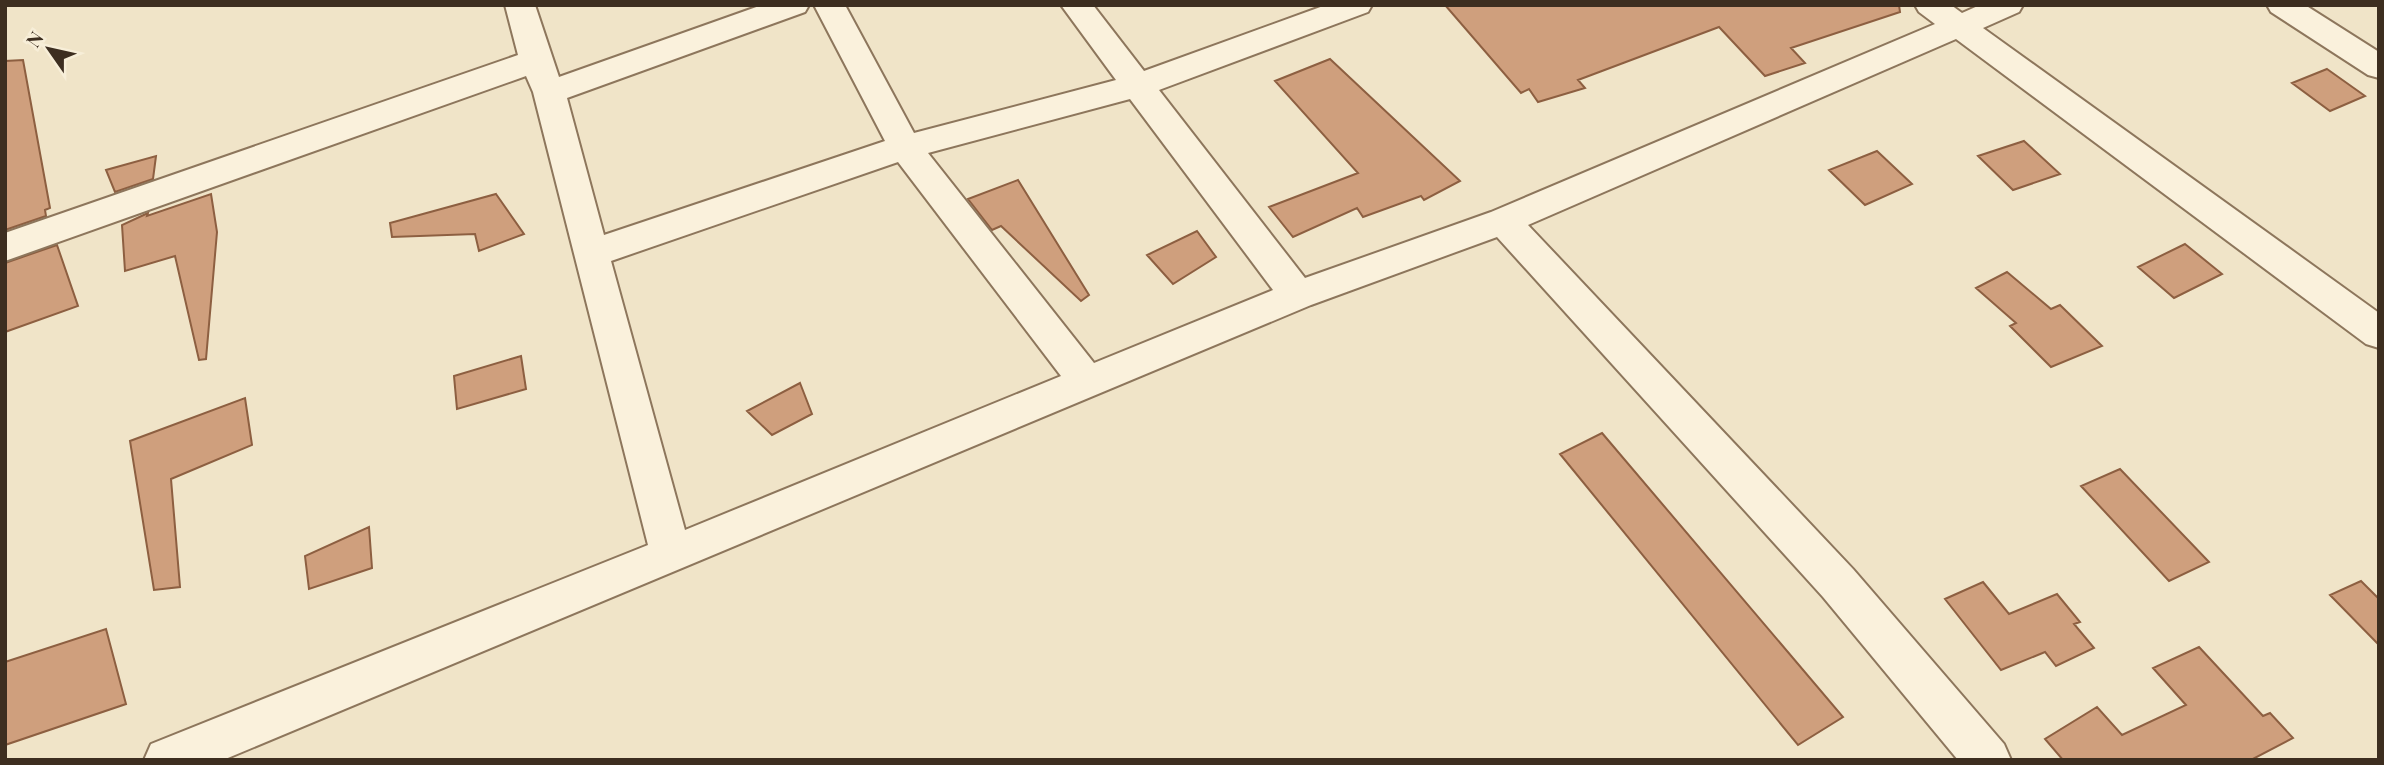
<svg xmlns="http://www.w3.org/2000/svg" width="2384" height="765" viewBox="0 0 2384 765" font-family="'Playfair Display',serif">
	<rect width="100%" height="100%" fill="#f0e4c8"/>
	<path fill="#cf9f7d" stroke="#8d5f41" stroke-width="2" d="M 1445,5 L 1899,5 L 1900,12 L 1791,48 L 1805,63 L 1765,76 L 1719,27 L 1578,80 L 1585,88 L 1538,102 L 1529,89 L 1521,93 Z
		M 1330,59 L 1460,181 L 1424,200 L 1421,196 L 1363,217 L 1357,208 L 1293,237 L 1269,207 L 1358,173 L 1275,81 Z
		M 23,60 L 50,208 L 45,210 L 46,216 L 5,230 L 5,61 Z
		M 2327,69 L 2365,96 L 2330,111 L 2292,83 Z
		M 2024,141 L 2060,174 L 2013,190 L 1978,156 Z
		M 1877,151 L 1912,184 L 1865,205 L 1829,170 Z
		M 156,156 L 153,179 L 115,192 L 106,170 Z
		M 1018,180 L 1089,295 L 1081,301 L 1001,226 L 992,230 L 968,199 Z
		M 211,194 L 217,232 L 206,359 L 199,360 L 175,256 L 125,271 L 122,225 L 148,213 L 147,216 Z
		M 496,194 L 524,234 L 479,251 L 475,234 L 392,237 L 390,223 Z
		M 1197,231 L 1216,257 L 1173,284 L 1147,255 Z
		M 2185,244 L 2222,274 L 2174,298 L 2138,267 Z
		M 57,245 L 78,306 L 5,332 L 5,263 Z
		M 2007,272 L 2051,309 L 2060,305 L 2102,346 L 2051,367 L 2010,326 L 2016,323 L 1976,288 Z
		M 521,356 L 526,389 L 457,409 L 454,376 Z
		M 800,383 L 812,414 L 772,435 L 747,411 Z
		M 245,398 L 252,445 L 171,479 L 180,587 L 154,590 L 130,441 Z
		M 1602,433 L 1843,717 L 1798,745 L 1560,454 Z
		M 2120,469 L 2209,562 L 2169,581 L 2081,486 Z
		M 369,527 L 372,568 L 309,589 L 305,556 Z
		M 2361,581 L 2379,599 L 2379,645 L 2330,595 Z
		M 1983,582 L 2009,614 L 2057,594 L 2080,622 L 2074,624 L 2094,648 L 2056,666 L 2045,652 L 2001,670 L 1945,599 Z
		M 106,629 L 126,704 L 5,745 L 5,662 Z
		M 2199,647 L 2263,716 L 2270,713 L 2293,738 L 2251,760 L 2063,760 L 2045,739 L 2097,707 L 2122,735 L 2186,705 L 2153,668 Z"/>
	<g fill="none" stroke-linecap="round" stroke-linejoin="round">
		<g stroke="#8d765c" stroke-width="4">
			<path id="street" d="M 505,5 L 535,5 L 559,77 L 762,5 L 809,5 L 805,12 L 567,98 L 604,235 L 885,141 L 814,5 L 845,5 L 914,133 L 1116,80 L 1061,5 L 1093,5 L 1144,71 L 1326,5 L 1372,5 L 1368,12 L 1159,90 L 1305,278 L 1491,212 L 1935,24 L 1919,12 L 1915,5 L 1951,5 L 1962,13 L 1980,5 L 2023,5 L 2019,12 L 1983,28 L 2379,313 L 2379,348 L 2366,344 L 1956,39 L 1528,225 L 1853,569 L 2004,744 L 2011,760 L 1958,760 L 1823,597 L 1497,237 L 1311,305 L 223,760 L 144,760 L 151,744 L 648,545 L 533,92 L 526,76 L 5,261 L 5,233 L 518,55 ZM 1130,99 L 1273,290 L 1094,363 L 928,153 ZM 898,162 L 1061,376 L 685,530 L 611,261 Z
				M 2267,5 L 2305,5 L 2379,52 L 2379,78 L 2368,75 L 2271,12 Z"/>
		</g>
		<use href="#street" fill="#faf1dc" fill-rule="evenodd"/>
	</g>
	<rect width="2384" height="765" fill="none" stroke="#3d2e20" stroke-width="14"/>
	<g transform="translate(49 49) rotate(304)" stroke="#f7eed8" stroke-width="5" paint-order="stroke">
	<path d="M0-5L12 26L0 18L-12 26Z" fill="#3d2e20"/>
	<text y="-10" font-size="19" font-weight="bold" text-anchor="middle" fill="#3d2e20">N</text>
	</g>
</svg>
